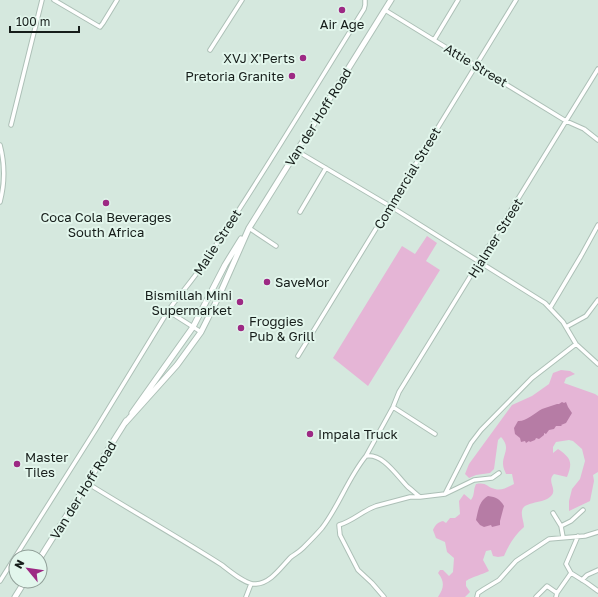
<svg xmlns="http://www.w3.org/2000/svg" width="598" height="597" viewBox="0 0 598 597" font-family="'Golos Text',sans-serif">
	<rect width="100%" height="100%" fill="#d5e8de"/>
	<path fill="#e5b5d6" d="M 427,236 L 437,243 L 426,261 L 440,270 L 368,386 L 333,358 L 402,246 L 415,254 Z
		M 561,370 L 570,371 L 575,374 L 566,378 L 564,383 L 595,394 L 598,396 L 598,472 L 593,475 L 594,481 L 590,501 L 569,511 L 569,501 L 572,489 L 580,479 L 585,461 L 582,449 L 573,441 L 569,440 L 556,442 L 553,447 L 553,453 L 558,449 C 571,458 573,462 567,477 L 554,474 C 546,481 558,489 551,496 C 544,504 523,501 522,511 C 521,516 524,522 524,527 C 515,535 509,544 504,556 L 498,557 L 493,556 L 491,550 L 486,551 L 483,560 L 489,571 C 482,575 473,576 466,581 L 466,586 L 470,592 L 465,597 L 438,597 C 444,588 445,582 438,573 L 440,570 L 443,570 L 449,576 L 453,572 L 454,558 L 447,552 L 445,542 L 436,538 L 433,530 C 435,525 438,522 443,521 L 446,523 L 450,518 L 455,518 L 460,514 L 459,501 L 464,494 L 471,500 C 475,495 473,490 476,484 C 487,482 486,487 495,489 C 502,491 508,487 514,484 L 512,474 L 506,474 C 505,471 503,468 503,464 C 503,453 511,448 501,437 L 498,440 L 494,469 L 490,473 L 476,475 L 469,478 L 465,474 L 469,464 L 512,405 L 532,396 L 549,384 L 553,373 Z"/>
	<path fill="#b67ca5" d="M 562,402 L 564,403 L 566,402 L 568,407 L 572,413 L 566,423 L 561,425 L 562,426 L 556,426 L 554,429 L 549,430 L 546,434 L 544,433 L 544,435 L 539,439 L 536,438 L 535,440 L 530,442 L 529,441 L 526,443 L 525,441 L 521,442 L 520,438 L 515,434 L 514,428 L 518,421 C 525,422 535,413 542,409 C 547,407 552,406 557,404 L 559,404 Z
		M 488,496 C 496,497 500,499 504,506 L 500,521 L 500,525 L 492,527 L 491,525 L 484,527 L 480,525 L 476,520 C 478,511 479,501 488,496 Z"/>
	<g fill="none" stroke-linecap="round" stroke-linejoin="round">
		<g stroke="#adc0b7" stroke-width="5.5">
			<path id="minor" d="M 54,0 L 100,27 L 103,23 L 117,0
				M 385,10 L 566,121 L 584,129 L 598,140
				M 434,40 L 458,0
				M 210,50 L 242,0
				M 11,125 L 42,0
				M 0,145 C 5,164 5,183 0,202
				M 297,151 L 390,206 L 545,303 L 563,322 L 576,344 L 598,364
				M 300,212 L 326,168
				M 249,228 L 276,246
				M 550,308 L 581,256 L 598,225
				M 168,311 L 201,332
				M 566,327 L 586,316 L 598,300
				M 298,356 L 516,0
				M 393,407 L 435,434
				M 366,456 L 393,407 L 399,392 L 598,69
				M 87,483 C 132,511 178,537 222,565 C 230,571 246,585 256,584 C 271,583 281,567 291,557 C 295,554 299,552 303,548 C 309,542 316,535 322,528 C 339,506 348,478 366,456 C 383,453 397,476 408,487 C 412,490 416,494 420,497 L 445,494 L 474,480 L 492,478 L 499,473
				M 445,494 L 471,443 L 481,430 L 532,378 L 576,344
				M 553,513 L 561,526 L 563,537
				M 561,526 L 571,521 L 583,510
				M 578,536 L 566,564 L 571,573 L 587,583 L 598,591
				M 582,580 L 587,575 L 598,570
				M 0,581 L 96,429 L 168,311 C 179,295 193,280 204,263 C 260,180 311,94 364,9 L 365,5 L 365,0
				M 246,597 L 251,584
				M 384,597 L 372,583 L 358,570 L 340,535 L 339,525 C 353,521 362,511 376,506 L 410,497 L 420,497
				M 477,597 L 478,593 L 484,589 L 499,580 L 516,561 L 549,539 L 585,536 L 598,532
				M 536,597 L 547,586 L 557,593
				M 556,597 L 557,593 L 571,573"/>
		</g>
		<g stroke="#adc0b7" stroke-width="7">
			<path id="secondary" d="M 132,413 L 193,327 L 225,265 L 241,239
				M 125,423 L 177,365 L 201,332 L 219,296 L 249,228 L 391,0
				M 40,558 L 126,421
				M 15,597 L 25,581"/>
		</g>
		<use href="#minor" stroke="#fff" stroke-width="3.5"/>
		<use href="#secondary" stroke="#fff" stroke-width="5"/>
	</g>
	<g fill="#9d2984" stroke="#e2f6ec" stroke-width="1.5">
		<circle cx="342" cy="10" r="4"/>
		<circle cx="303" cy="58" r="4"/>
		<circle cx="292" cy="76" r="4"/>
		<circle cx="106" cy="203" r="4"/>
		<circle cx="267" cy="282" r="4"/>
		<circle cx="240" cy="302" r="4"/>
		<circle cx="241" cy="328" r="4"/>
		<circle cx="310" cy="434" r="4"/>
		<circle cx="17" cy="464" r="4"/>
	</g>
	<g text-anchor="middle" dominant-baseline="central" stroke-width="4" stroke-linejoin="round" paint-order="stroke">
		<g font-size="13" fill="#161d1a" stroke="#e2f6ec" text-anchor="start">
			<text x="342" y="24" text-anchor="middle">Air Age</text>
			<text x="295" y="58" text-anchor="end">XVJ X'Perts</text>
			<text x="284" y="76" text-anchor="end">Pretoria Granite</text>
			<text x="106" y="217" text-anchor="middle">Coca Cola Beverages<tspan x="106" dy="15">South Africa</tspan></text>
			<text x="275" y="282">SaveMor</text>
			<text x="232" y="295" text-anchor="end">Bismillah Mini<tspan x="232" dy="15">Supermarket</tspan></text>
			<text x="249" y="321">Froggies<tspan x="249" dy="15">Pub &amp; Grill</tspan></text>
			<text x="318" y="434">Impala Truck</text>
			<text x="25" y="457">Master<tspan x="25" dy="15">Tiles</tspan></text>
		</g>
		<g font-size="13" fill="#161d1a" stroke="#e2f6ec">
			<text transform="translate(476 65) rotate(31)">Attie Street</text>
			<text transform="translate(318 117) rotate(-58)">Van der Hoff Road</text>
			<text transform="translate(407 178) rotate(-59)">Commercial Street</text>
			<text transform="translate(495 238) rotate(-58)">Hjalmer Street</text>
			<text transform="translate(217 242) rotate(-57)">Malie Street</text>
			<text transform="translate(83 490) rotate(-58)">Van der Hoff Road</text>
		</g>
	</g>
	<g transform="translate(28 569) rotate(299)"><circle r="19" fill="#e2f6ec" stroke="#909f98"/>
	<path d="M0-3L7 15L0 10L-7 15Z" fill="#9d2984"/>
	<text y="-6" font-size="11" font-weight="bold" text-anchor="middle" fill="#161d1a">N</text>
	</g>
	<path d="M10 26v6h69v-6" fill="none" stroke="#161d1a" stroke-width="2"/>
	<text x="16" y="26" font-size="12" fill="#161d1a" stroke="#e2f6ec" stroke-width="3" paint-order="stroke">100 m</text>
</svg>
